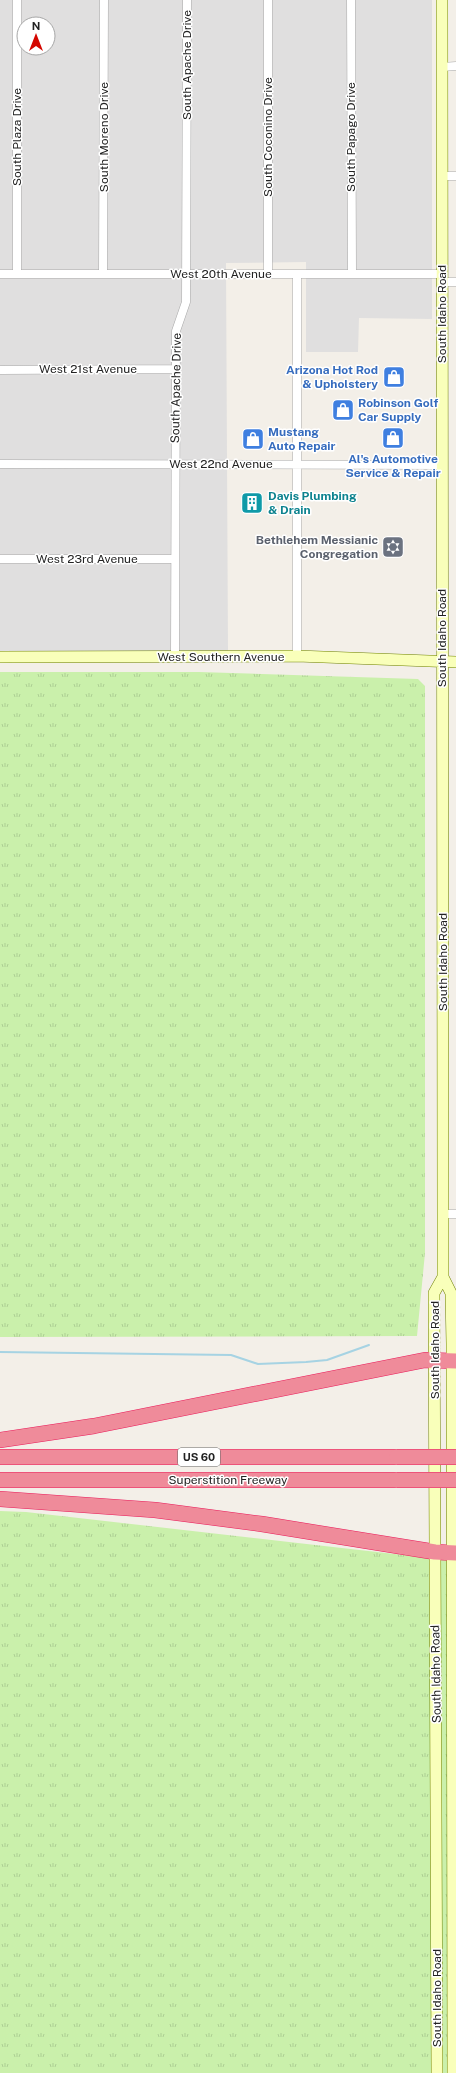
<svg xmlns="http://www.w3.org/2000/svg" width="456" height="2073" viewBox="0 0 456 2073" font-family="'Public Sans',sans-serif">
	<defs>
		<pattern id="grass-tufts" width="24" height="20" patternUnits="userSpaceOnUse"><rect width="24" height="20" fill="#caf0ab"/><path d="M3 7l-1-3M5 7V3M7 7l1-3M15 17l-1-3M17 17v-4M19 17l1-3" fill="none" stroke="#adce93"/></pattern>
	</defs>
	<rect width="100%" height="100%" fill="#f3efe8"/>
	<path fill="#e0dfdf" fill-rule="evenodd" d="M 0,0 L 432,0 L 432,319 L 359,318 L 358,352 L 306,352 L 306,262 L 226,263 L 228,651 L 0,652 ZM 24,24 L 48,24 L 48,48 L 24,48 Z"/>
	<path fill="url(#grass-tufts)" d="M 0,672 L 199,672 L 418,679 L 425,686 L 425,1253 L 417,1336 L 0,1337 Z
		M 0,1511 L 26,1512 L 456,1561 L 456,2073 L 0,2073 Z"/>
	<g fill="none" stroke-linecap="round" stroke-linejoin="round">
		<path stroke="#a6d3e3" stroke-width="2" d="M 0,1352 L 231,1355 L 258,1364 L 306,1362 L 327,1360 L 369,1345"/>
		<g stroke="#a9a9a9" stroke-width="9">
			<path id="street" d="M 268,0 L 268,274
				M 351,0 L 352,273
				M 442,67 L 456,66
				M 442,176 L 456,176
				M 103,273 L 104,0
				M 0,274 L 442,274
				M 17,274 L 17,0
				M 442,282 L 456,282
				M 0,370 L 176,369
				M 0,464 L 442,465
				M 0,559 L 175,559
				M 297,656 L 297,274
				M 175,657 L 176,331 L 186,302 L 187,0
				M 443,1214 L 456,1214"/>
		</g>
		<g stroke="#6f8200" stroke-width="12">
			<path id="secondary" d="M 442,0 L 443,1214 L 443,1277 L 451,1293 L 452,1344 L 453,2073
				M 0,657 L 297,656 L 456,662
				M 437,2073 L 434,1293 L 443,1277"/>
		</g>
		<g stroke="#ea1c5b" stroke-width="16">
			<path id="highway" d="M 0,1440 L 94,1426 L 425,1360 L 456,1361
				M 0,1457 L 397,1457
				M 0,1480 L 397,1480
				M 0,1499 L 155,1510 L 262,1524 L 435,1552 L 456,1553"/>
		</g>
		<use href="#street" stroke="#fff" stroke-width="8"/>
		<use href="#secondary" stroke="#f9ffba" stroke-width="11"/>
		<use href="#highway" stroke="#ef8b9a" stroke-width="15"/>
		<g stroke="#ea1c5b" stroke-width="16" stroke-linecap="butt">
			<path id="highway-bridge" d="M 397,1457 L 456,1457
				M 397,1480 L 456,1480"/>
		</g>
		<use href="#highway-bridge" stroke="#ef8b9a" stroke-width="15"/>
	</g>
	<defs>
		<g id="shop-square" transform="scale(1.15)"><rect x="-9" y="-9" width="18" height="18" rx="4" fill="#3f7fe0" stroke="#fff"/><path d="M-5-2.5h2.3a2.7 3.5 0 0 1 5.4 0H5L5.5 6h-11ZM-1.5-2.5h3a1.5 2.3 0 0 0-3 0Z" fill="#fff"/></g>
		<g id="building-square" transform="scale(1.15)"><rect x="-9" y="-9" width="18" height="18" rx="4" fill="#0f9aa8" stroke="#fff"/><path d="M-4-6H4V6H1V3H-1V6H-4ZM-2.5-4.3h1.7v1.8h-1.7ZM.8-4.3h1.7v1.8H.8ZM-2.5-1h1.7V.8h-1.7ZM.8-1h1.7V.8H.8Z" fill="#fff"/></g>
		<g id="synagogue-square" transform="scale(1.15)"><rect x="-9" y="-9" width="18" height="18" rx="4" fill="#6b7280" stroke="#fff"/><path d="M0-6.5L5.6 3.2H-5.6ZM0 6.5L5.6-3.2H-5.6Z" fill="#fff"/></g>
	</defs>
	<g fill-rule="evenodd">
		<use href="#shop-square" x="394" y="377"/>
		<use href="#shop-square" x="343" y="410"/>
		<use href="#shop-square" x="393" y="438"/>
		<use href="#shop-square" x="253" y="439"/>
		<use href="#building-square" x="252" y="503"/>
		<use href="#synagogue-square" x="393" y="547"/>
	</g>
	<g text-anchor="middle" dominant-baseline="central" stroke-width="3" stroke-linejoin="round" paint-order="stroke">
		<rect fill="#fff" stroke="#646464" stroke-width="1" x="178" y="1448" width="42" height="18" rx="3"/>
		<g font-size="11" font-weight="bold" fill="#222">
			<text x="199" y="1457">US 60</text>
		</g>
		<g font-size="12" fill="#222" stroke="#fff">
			<text transform="translate(187 65) rotate(-90)">South Apache Drive</text>
			<text transform="translate(17 137) rotate(-90)">South Plaza Drive</text>
			<text transform="translate(104 137) rotate(-90)">South Moreno Drive</text>
			<text transform="translate(268 137) rotate(-90)">South Coconino Drive</text>
			<text transform="translate(351 137) rotate(-90)">South Papago Drive</text>
			<text x="221" y="274">West 20th Avenue</text>
			<text transform="translate(442 314) rotate(-90)">South Idaho Road</text>
			<text x="88" y="369">West 21st Avenue</text>
			<text transform="translate(176 388) rotate(-89)">South Apache Drive</text>
			<text x="221" y="464">West 22nd Avenue</text>
			<text x="87" y="559">West 23rd Avenue</text>
			<text transform="translate(442 638) rotate(-90)">South Idaho Road</text>
			<text x="221" y="657">West Southern Avenue</text>
			<text transform="translate(443 962) rotate(-90)">South Idaho Road</text>
			<text transform="translate(435 1350) rotate(-90)">South Idaho Road</text>
			<text x="228" y="1480">Superstition Freeway</text>
			<text transform="translate(436 1674) rotate(-91)">South Idaho Road</text>
			<text transform="translate(437 1998) rotate(-90)">South Idaho Road</text>
		</g>
		<g font-size="12" font-weight="bold" fill="#366cbe" stroke="#fff" text-anchor="start">
			<text x="378" y="370" text-anchor="end">Arizona Hot Rod<tspan x="378" dy="14">&amp; Upholstery</tspan></text>
			<text x="358" y="403">Robinson Golf<tspan x="358" dy="14">Car Supply</tspan></text>
			<text x="268" y="432">Mustang<tspan x="268" dy="14">Auto Repair</tspan></text>
			<text x="393" y="459" text-anchor="middle">Al's Automotive<tspan x="393" dy="14">Service &amp; Repair</tspan></text>
		</g>
		<g font-size="12" font-weight="bold" fill="#0d838f" stroke="#fff" text-anchor="start">
			<text x="268" y="496">Davis Plumbing<tspan x="268" dy="14">&amp; Drain</tspan></text>
		</g>
		<g font-size="12" font-weight="bold" fill="#5b616d" stroke="#fff" text-anchor="end">
			<text x="378" y="540">Bethlehem Messianic<tspan x="378" dy="14">Congregation</tspan></text>
		</g>
	</g>
	<g transform="translate(36 36)"><circle r="19" fill="#ffffff" stroke="#a7a7a7"/>
	<path d="M0-3L7 15L0 10L-7 15Z" fill="#d40700"/>
	<text y="-6" font-size="11" font-weight="bold" text-anchor="middle" fill="#222222">N</text>
	</g>
</svg>
